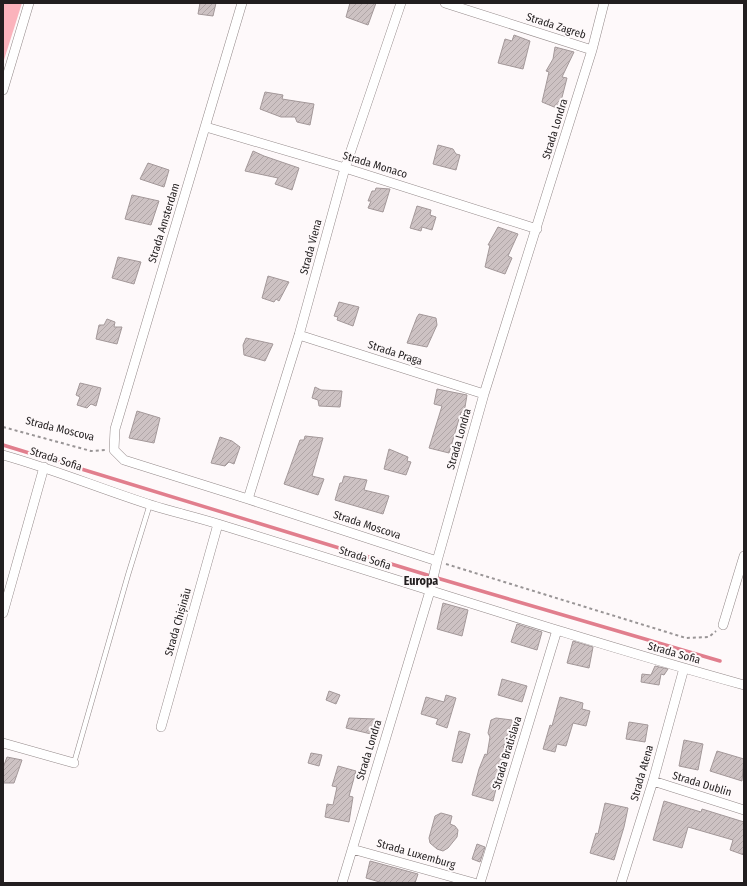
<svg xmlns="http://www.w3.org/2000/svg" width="747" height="886" viewBox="0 0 747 886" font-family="'Fira Sans Condensed',sans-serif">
	<defs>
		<pattern id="building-hatch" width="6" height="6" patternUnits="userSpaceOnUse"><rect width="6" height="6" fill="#cdc2c3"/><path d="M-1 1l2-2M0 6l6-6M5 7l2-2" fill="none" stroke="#b0a6a7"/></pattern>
	</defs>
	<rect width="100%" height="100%" fill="#fef9fa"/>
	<path fill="#fbb3bc" d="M 3,3 L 22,3 L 4,60 L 3,60 Z"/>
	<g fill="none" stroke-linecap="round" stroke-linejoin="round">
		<path stroke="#e17e8d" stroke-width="3.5" d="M 3,445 L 437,578 L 720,661"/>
	</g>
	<path fill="url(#building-hatch)" stroke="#a39899" d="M 200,3 L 216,3 L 213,16 L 198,14 Z
		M 350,3 L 376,3 L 368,25 L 346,17 Z
		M 514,35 L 530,41 L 523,69 L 498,63 L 505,39 L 512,41 Z
		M 555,47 L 574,52 L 562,77 L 567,78 L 559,109 L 542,102 L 549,72 L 546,71 L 553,59 Z
		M 265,92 L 283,95 L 282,99 L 314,104 L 310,125 L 297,122 L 295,117 L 281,117 L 260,109 Z
		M 438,145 L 453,149 L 456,154 L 460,155 L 456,170 L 433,164 Z
		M 253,151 L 264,156 L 299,168 L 292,190 L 275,184 L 278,178 L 245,171 Z
		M 148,163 L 169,170 L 164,187 L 140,179 Z
		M 376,188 L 390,189 L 383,212 L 368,208 L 371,201 L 368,201 L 372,191 L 375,191 Z
		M 132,195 L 159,201 L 151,225 L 125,219 Z
		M 417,206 L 431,210 L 430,215 L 436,217 L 432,230 L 422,227 L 421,231 L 410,228 Z
		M 498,227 L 518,234 L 508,256 L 512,258 L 505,274 L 485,267 L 490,245 L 488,245 Z
		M 118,257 L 141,262 L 134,284 L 112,278 Z
		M 268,276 L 289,282 L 279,301 L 276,299 L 274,302 L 262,298 Z
		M 339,302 L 359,307 L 353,326 L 337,320 L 338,317 L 334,316 Z
		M 419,314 L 436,318 L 437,325 L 427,347 L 407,343 L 417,317 Z
		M 107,319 L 115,322 L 114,327 L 122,327 L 117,344 L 96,339 L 99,325 L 104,325 Z
		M 246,338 L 273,344 L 265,361 L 244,355 L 243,345 Z
		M 80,383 L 101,388 L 96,406 L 91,404 L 87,408 L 77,405 L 80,397 L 76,395 Z
		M 315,387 L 321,390 L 342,391 L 340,407 L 319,406 L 318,400 L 312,398 Z
		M 437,389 L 467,395 L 464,413 L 461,412 L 449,453 L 429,448 L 442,406 L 434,404 Z
		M 137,411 L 160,418 L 154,443 L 129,438 Z
		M 305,436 L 323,438 L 312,476 L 324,479 L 318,495 L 284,484 L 300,440 L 304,440 Z
		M 220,437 L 232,441 L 240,447 L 234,464 L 229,462 L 225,466 L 211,463 Z
		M 389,449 L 408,457 L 407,461 L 411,462 L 406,475 L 384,469 Z
		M 344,476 L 367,480 L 364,490 L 389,496 L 383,514 L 335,500 L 340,483 L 342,483 Z
		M 443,603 L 468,610 L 462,636 L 437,629 Z
		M 517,624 L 542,632 L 537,650 L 511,642 Z
		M 573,641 L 593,647 L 589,668 L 567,663 Z
		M 655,666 L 668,669 L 664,675 L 661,674 L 659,685 L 641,682 L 642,674 L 651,675 Z
		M 502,679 L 527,686 L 522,702 L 498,695 Z
		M 329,691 L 340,695 L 336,704 L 326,700 Z
		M 446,695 L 456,698 L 447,728 L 436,724 L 438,719 L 421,714 L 426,697 L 444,702 Z
		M 560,697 L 583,703 L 582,709 L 590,711 L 586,726 L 573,723 L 566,746 L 557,744 L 555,752 L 543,749 L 550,725 L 552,726 Z
		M 349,718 L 375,719 L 371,734 L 346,728 Z
		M 496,718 L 512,720 L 513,726 L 511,734 L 503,747 L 506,748 L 493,801 L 472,795 L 479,769 L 485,754 L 487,755 L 490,737 L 488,733 L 491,720 Z
		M 629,722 L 648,725 L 645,742 L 626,739 Z
		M 459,731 L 470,734 L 462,763 L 452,761 Z
		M 684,740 L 703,744 L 698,770 L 679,766 Z
		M 717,751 L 744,759 L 742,781 L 710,771 Z
		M 311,753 L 322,755 L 319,766 L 308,763 Z
		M 7,757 L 22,760 L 14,783 L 3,783 L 3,768 Z
		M 338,766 L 356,771 L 349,796 L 353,797 L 349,822 L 325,817 L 327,804 L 333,805 L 337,787 L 332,786 Z
		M 664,801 L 701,812 L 702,809 L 744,822 L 744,855 L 730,850 L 733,840 L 688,827 L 682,848 L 653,840 Z
		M 605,803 L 628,808 L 624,827 L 614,860 L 590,853 L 596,833 L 598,834 Z
		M 441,813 L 452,816 L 450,824 L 455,826 L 458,830 L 457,837 L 448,848 L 443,851 L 437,849 L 430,843 L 429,838 L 435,816 Z
		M 477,844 L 485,847 L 480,862 L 472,859 Z
		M 370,861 L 418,874 L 415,883 L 383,883 L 366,878 Z"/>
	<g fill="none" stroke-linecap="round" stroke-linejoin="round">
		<g stroke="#948a8a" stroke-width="5.5">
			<path id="service" d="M 74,763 L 128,575 L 150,504"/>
		</g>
		<g stroke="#948a8a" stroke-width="10">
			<path id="minor" d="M 242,3 L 115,429 L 114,450 L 124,460 L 248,499 L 437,561
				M 445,3 L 592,50
				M 3,90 L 29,3
				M 206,127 L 345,168 L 537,229
				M 299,335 L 484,394
				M 3,455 C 53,469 101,489 151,505 C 173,512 196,517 218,524 C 394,578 567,636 744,685
				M 248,499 L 299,335 L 345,168 L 401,3
				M 3,613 L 44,467
				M 723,625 L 744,556
				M 161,727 L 218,524
				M 3,743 L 74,763
				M 653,781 L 744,810
				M 352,849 L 474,883
				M 342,883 L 430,591 L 437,561 L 484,394 L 592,50 L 604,3
				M 480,883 L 557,630
				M 621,883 L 653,781 L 684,668"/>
		</g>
		<path stroke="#999596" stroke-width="2" stroke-dasharray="3 3" stroke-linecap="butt" d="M 3,427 L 91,451 L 105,450
			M 446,564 L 686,638 L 709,637 L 716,631"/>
		<use href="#service" stroke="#fff" stroke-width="4.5"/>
		<use href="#minor" stroke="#fff" stroke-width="9"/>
	</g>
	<g text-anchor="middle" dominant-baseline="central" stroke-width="4" stroke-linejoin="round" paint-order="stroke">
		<g font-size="11" fill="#221e1f" stroke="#fef9fa">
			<text transform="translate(556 26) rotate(18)">Strada Zagreb</text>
			<text transform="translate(555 129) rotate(-73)">Strada Londra</text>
			<text transform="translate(375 165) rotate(17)">Strada Monaco</text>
			<text transform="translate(164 223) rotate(-73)">Strada Amsterdam</text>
			<text transform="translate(311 247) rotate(-75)">Strada Viena</text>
			<text transform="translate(395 353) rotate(18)">Strada Praga</text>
			<text transform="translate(60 429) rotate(14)">Strada Moscova</text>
			<text transform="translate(459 439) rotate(-74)">Strada Londra</text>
			<text transform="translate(56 459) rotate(18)">Strada Sofia</text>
			<text transform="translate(367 525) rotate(18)">Strada Moscova</text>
			<text transform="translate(365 558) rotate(18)">Strada Sofia</text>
			<text transform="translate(178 622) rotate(-74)">Strada Chișinău</text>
			<text transform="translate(674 653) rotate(16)">Strada Sofia</text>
			<text transform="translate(369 750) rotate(-73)">Strada Londra</text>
			<text transform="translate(507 753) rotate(-73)">Strada Bratislava</text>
			<text transform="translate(642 773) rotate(-74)">Strada Atena</text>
			<text transform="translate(702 784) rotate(17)">Strada Dublin</text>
			<text transform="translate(416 854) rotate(16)">Strada Luxemburg</text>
		</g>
		<g font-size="12" font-weight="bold" fill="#221e1f" stroke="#fef9fa">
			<text x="421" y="581">Europa</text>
		</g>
	</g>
	<rect width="747" height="886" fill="none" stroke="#221e1f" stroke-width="8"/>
</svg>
